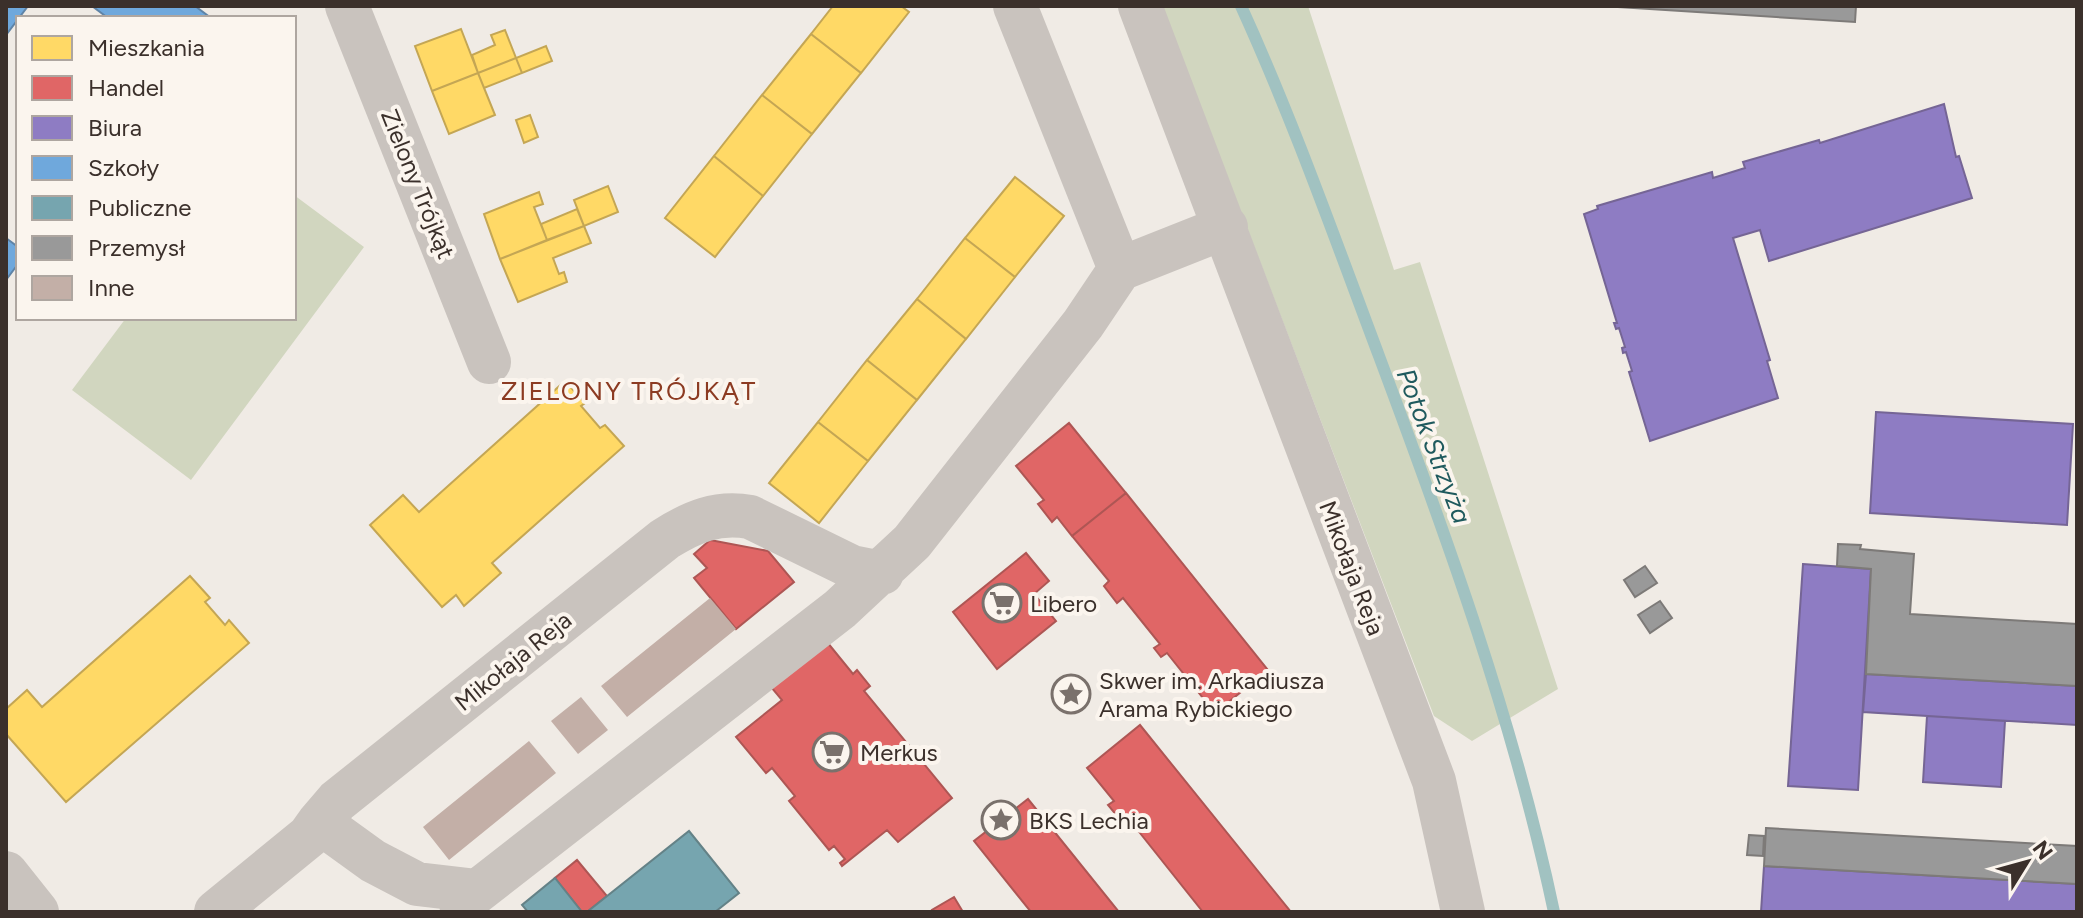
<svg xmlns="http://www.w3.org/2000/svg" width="2083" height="918" viewBox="0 0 2083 918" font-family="Figtree,sans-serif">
	<rect width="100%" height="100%" fill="#f0ebe5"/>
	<path fill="#d1d6bf" d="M 1162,6 L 1308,6 L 1394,270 L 1420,262 L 1558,689 L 1472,741 L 1434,716 Z
		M 294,195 L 364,247 L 191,480 L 72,390 L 126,318 L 294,318 Z"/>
	<path fill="#ffd966" stroke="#c4a654" stroke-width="2" d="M 833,6 L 901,6 L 909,12 L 861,73 L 811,34 Z
		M 461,29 L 478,73 L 432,91 L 415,46 Z
		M 505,30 L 516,58 L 478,73 L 472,55 L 495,45 L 491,35 Z
		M 811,34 L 861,73 L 812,134 L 762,95 Z
		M 546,46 L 552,61 L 522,73 L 516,58 Z
		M 516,58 L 522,73 L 484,88 L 478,73 Z
		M 478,73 L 495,115 L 449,134 L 432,91 Z
		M 762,95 L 812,134 L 763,196 L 714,156 Z
		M 530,115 L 538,137 L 524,143 L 516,120 Z
		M 714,156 L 763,196 L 715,257 L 665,218 Z
		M 1015,177 L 1064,216 L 1015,277 L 965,238 Z
		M 608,186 L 618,212 L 584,226 L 574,200 Z
		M 539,192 L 543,204 L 534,207 L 547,240 L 500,259 L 484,214 Z
		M 577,209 L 584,226 L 547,240 L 541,224 Z
		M 584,226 L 591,243 L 553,258 L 559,274 L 564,272 L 567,282 L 518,302 L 500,259 Z
		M 965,238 L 1015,277 L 966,339 L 917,299 Z
		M 917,299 L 966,339 L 917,400 L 867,360 Z
		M 867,360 L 917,400 L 868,461 L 818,422 Z
		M 565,381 L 585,403 L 581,406 L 600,428 L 605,425 L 624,446 L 492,563 L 501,573 L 464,606 L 456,595 L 442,607 L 370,525 L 403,495 L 419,512 Z
		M 818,422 L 868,461 L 819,523 L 769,483 Z
		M 190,576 L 210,598 L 205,602 L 225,625 L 229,620 L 249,643 L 66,802 L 6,734 L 6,709 L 27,690 L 42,707 Z"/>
	<path fill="#e06666" stroke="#ae5654" stroke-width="2" d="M 1069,423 L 1126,493 L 1072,536 L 1057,517 L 1052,522 L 1038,504 L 1044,500 L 1016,466 Z
		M 1126,493 L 1268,670 L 1215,713 L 1167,653 L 1161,657 L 1154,648 L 1160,644 L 1123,598 L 1117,603 L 1104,586 L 1109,581 L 1072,536 Z
		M 710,540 L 768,551 L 794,582 L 736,629 L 694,578 L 707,568 L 694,554 Z
		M 1026,553 L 1049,581 L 1034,594 L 1056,621 L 997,669 L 953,612 Z
		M 827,642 L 853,674 L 857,670 L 870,686 L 864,691 L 952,798 L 898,842 L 887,830 L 842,866 L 840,863 L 845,859 L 834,846 L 829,850 L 789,801 L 795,796 L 772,768 L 766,773 L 736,737 L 782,700 L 771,687 Z
		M 1140,725 L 1291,912 L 1203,912 L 1128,818 L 1122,822 L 1108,805 L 1114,801 L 1087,768 Z
		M 1028,799 L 1119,912 L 1031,912 L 974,841 Z
		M 577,860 L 607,896 L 587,912 L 582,912 L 555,878 Z
		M 954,897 L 963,912 L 933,912 L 932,910 Z"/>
	<path fill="#8e7cc3" stroke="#756595" stroke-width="2" d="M 1944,104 L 1956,157 L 1959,156 L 1972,198 L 1769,261 L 1760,230 L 1733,238 L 1770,360 L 1767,361 L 1778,398 L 1650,441 L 1629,372 L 1632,371 L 1626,352 L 1623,353 L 1622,348 L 1625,347 L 1619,328 L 1616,329 L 1614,323 L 1617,323 L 1584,214 L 1598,209 L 1597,206 L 1712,172 L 1713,178 L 1745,168 L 1743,162 L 1819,140 L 1820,143 Z
		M 1876,412 L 2073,424 L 2067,525 L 1870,513 Z
		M 1803,564 L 1871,569 L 1858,790 L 1788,786 Z
		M 1866,674 L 2077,686 L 2077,725 L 1863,712 Z
		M 1927,716 L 2005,721 L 2001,787 L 1923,782 Z
		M 1764,866 L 2077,884 L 2077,912 L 1761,912 Z"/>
	<path fill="#6fa8dc" stroke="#5f84a7" stroke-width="2" d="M 6,6 L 28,6 L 6,35 Z
		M 92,6 L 195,6 L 211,18 L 108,18 Z
		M 6,238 L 18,247 L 18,264 L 6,280 Z"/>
	<path fill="#76a5af" stroke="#648287" stroke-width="2" d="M 689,831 L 739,893 L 715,912 L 587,912 Z
		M 555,878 L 582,912 L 528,912 L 522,905 Z"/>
	<path fill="#999" stroke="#7d7a78" stroke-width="2" d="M 1602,6 L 1856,6 L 1855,22 Z
		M 1838,544 L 1861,545 L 1860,549 L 1914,554 L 1910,614 L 2077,624 L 2077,686 L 1866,674 L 1871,569 L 1837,566 Z
		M 1645,566 L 1657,583 L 1635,597 L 1624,580 Z
		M 1660,601 L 1672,618 L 1650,633 L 1638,615 Z
		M 1766,828 L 2077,846 L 2077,884 L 1764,866 Z
		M 1749,835 L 1764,836 L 1763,856 L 1747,855 Z"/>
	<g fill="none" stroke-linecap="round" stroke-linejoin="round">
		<path stroke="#a1c2c1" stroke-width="12" d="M 1241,6 C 1293,120 1335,239 1379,356 C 1447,538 1514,722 1554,912"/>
	</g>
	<path fill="#c3afa7" d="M 710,598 L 736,629 L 627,717 L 601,686 Z
		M 581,697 L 608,730 L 578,754 L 551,721 Z
		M 529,741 L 556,773 L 449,860 L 423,827 Z"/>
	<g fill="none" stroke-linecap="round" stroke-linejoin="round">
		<path stroke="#c9c3be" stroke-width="44" d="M 347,6 L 489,362
			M 1140,6 L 1434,781 L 1463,912
			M 1120,269 L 1226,227
			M 6,873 L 37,912
			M 477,891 L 417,884 L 373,861 L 319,822 L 337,801 L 665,539 C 692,522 717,511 750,517 L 852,567 L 882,573
			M 461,904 L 840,609 L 912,542 L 1083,324 L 1120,269 L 1015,6
			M 216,912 L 309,836 L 319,822"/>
	</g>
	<defs>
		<g id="supermarket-ring" transform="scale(2)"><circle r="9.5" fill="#fbf5ee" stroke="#7a716c" stroke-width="1.5"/><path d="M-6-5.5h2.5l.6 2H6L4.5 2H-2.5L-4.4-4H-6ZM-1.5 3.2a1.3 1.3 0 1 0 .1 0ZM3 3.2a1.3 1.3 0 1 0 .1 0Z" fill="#7a716c"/></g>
		<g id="sight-ring" transform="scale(2)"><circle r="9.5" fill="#fbf5ee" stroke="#7a716c" stroke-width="1.5"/><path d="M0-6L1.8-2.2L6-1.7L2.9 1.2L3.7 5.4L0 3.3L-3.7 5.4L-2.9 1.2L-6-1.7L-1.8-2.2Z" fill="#7a716c"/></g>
	</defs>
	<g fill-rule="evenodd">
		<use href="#supermarket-ring" x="1002" y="603"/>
		<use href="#sight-ring" x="1071" y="694"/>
		<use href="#supermarket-ring" x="832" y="752"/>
		<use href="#sight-ring" x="1001" y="820"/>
	</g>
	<g text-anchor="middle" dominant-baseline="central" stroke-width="8" stroke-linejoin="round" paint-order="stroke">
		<g font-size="24" fill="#3b302b" stroke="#fbf5ee">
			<text transform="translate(418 184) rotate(68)">Zielony Trójkąt</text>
			<text transform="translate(1352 568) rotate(69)">Mikołaja Reja</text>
			<text transform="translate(513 661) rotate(-39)">Mikołaja Reja</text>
		</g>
		<g font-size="24" fill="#3b302b" stroke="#fbf5ee" text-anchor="start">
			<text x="1030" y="603">Libero</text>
			<text x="1099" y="680">Skwer im. Arkadiusza<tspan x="1099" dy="28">Arama Rybickiego</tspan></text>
			<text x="860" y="752">Merkus</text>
			<text x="1029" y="820">BKS Lechia</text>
		</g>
		<g font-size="26" letter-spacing="2" fill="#8c3b22" stroke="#fbf5ee">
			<text x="629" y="391">ZIELONY TRÓJKĄT</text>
		</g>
		<g font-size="26" font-style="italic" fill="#1f5a5e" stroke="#fbf5ee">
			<text transform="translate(1434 446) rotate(69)">Potok Strzyża</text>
		</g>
	</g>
	<rect width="2083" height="918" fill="none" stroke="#3b302b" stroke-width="16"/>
	<rect x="16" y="16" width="280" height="304" fill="#fbf5ee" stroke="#aea6a0" stroke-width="2"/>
	<rect x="32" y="36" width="40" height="24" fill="#ffd966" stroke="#aea6a0" stroke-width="2"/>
	<text x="88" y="56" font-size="24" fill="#3b302b">Mieszkania</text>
	<rect x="32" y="76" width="40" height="24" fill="#e06666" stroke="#aea6a0" stroke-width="2"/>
	<text x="88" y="96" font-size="24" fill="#3b302b">Handel</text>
	<rect x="32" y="116" width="40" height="24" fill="#8e7cc3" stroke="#aea6a0" stroke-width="2"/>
	<text x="88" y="136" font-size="24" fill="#3b302b">Biura</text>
	<rect x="32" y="156" width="40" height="24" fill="#6fa8dc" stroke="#aea6a0" stroke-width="2"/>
	<text x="88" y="176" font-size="24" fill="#3b302b">Szkoły</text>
	<rect x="32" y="196" width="40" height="24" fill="#76a5af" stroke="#aea6a0" stroke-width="2"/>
	<text x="88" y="216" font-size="24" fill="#3b302b">Publiczne</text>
	<rect x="32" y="236" width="40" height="24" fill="#999999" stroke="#aea6a0" stroke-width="2"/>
	<text x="88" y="256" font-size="24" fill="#3b302b">Przemysł</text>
	<rect x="32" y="276" width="40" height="24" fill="#c3afa7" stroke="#aea6a0" stroke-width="2"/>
	<text x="88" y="296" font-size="24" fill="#3b302b">Inne</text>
	<g transform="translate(2027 862) rotate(53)" stroke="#fbf5ee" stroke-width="6" paint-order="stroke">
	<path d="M0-6L14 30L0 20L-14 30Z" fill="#3b302b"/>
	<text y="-12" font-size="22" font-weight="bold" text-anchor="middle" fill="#3b302b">N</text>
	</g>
</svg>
